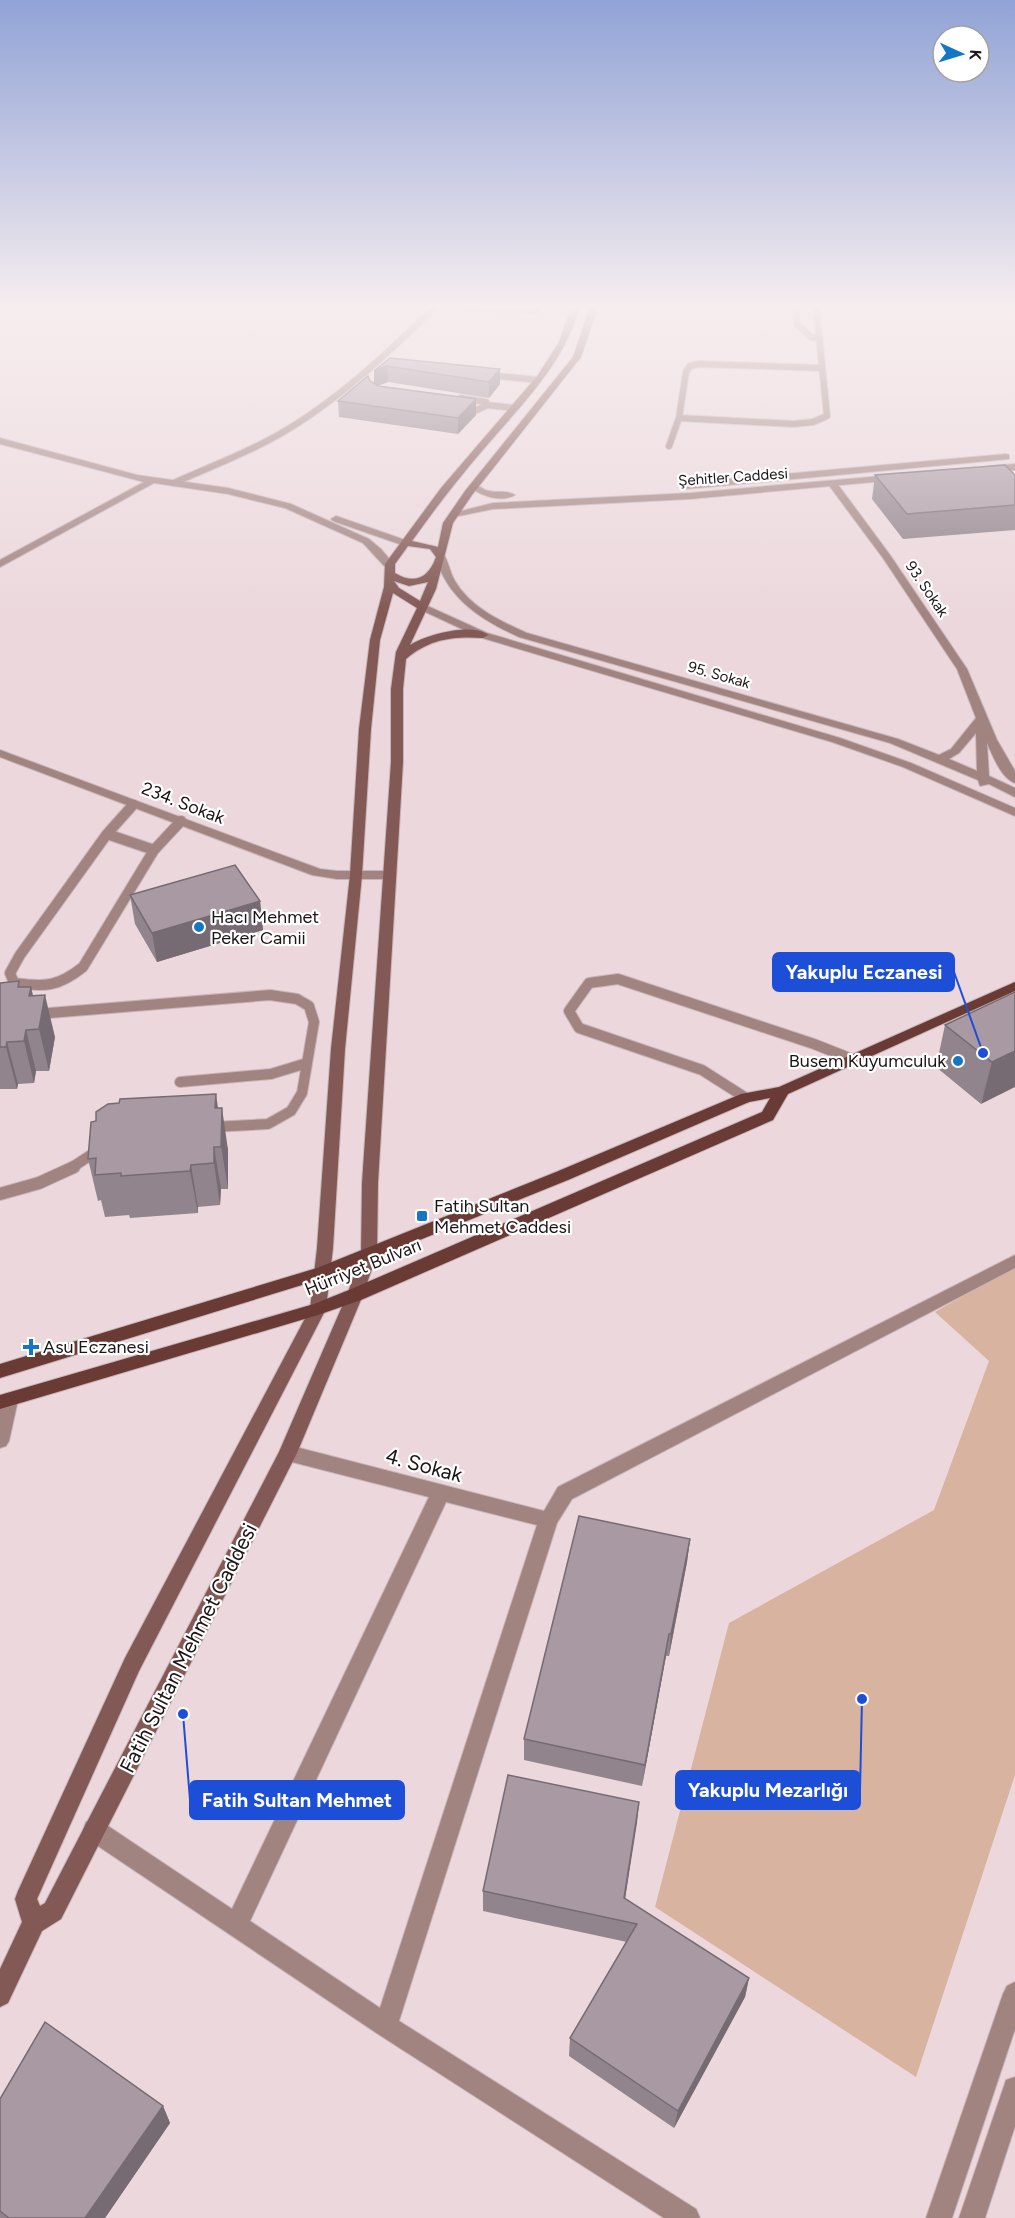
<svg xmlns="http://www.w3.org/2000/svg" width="1015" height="2218" viewBox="0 0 1015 2218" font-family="Figtree,sans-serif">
	<rect width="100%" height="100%" fill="#ecd8dc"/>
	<path fill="#d8b39f" d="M 1015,1266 L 1015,1775 L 916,2077 L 655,1907 L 729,1623 L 934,1510 L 989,1361 L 935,1312 Z"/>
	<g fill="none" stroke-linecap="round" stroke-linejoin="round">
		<g stroke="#c7b5b9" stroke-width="8">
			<path id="service-far3" d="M 796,304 L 797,324 L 811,337 L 820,338
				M 487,375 L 538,380
				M 461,398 L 486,402 L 487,405 L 515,408
				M 463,409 L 477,410 L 487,405
				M 679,418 L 794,424 L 813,422 L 827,416 L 816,304
				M 669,446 L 679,418 L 686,372 L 690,366 L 699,364 L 822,368
				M 174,483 C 209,467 245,454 278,435 C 338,401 389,352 438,304"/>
		</g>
		<g stroke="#c7b5b9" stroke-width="9">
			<path id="service-far2" d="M 131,808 L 134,804"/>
		</g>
		<g stroke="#c7b5b9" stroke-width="12">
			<path id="service-far1" d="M 132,806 L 107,834 L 20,955 L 10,973 L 14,983 C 45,987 58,987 83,967 L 154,850 L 181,821
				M 107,834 L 154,850
				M 37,1014 L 270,995 L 297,999 L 309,1006 L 314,1022 L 302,1093 L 291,1111 L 268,1124 L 212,1127
				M 180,1082 L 271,1074 L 307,1063
				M 746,1098 L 702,1070 L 579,1028 L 569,1011 L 589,983 L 618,979 L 814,1044 L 852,1059
				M 71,1168 L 97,1151"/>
		</g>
		<g stroke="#c7b5b9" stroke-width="14">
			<path id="service" d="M 0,1194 L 39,1183 L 74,1167"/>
		</g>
		<g stroke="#c7b5b9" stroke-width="2">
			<path id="minor" d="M 0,304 L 8,304 L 0,307 Z
				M 0,438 L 137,475 L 228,488 L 291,504 L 369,539 L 381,549 L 395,566 L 386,568 L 363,543 L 285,508 L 228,494 L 154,483 L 0,567 L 0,560 L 144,482 L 0,444 Z
				M 833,481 L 836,482 L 890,555 L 967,669 L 997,740 L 1015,771 L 1015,783 C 1001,778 993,756 987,743 L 989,776 L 1015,788 L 1015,797 L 989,784 L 980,786 L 978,780 L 890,743 L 519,637 C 482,620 447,599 436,557 L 444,555 C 449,563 450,573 455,581 C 470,607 500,621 527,633 L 898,739 L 939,755 L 951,749 L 976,718 L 957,669 L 883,558 L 828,484 ZM 976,733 L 977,771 L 949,759 L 959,753 Z
				M 336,516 L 408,541 L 410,543 L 402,545 L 333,521 L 331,519 Z
				M 423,604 L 487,633 L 840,738 L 911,763 L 1015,808 L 1015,816 L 903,767 L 832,742 L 479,637 L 419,609 L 418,607 Z
				M 1015,1255 L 1015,1268 L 572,1499 L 557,1523 L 399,2021 L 696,2209 L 700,2218 L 664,2218 L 378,2034 L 86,1838 L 83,1830 L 86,1822 L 94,1819 L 102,1822 L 232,1909 L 429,1497 L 288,1461 L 282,1458 L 279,1453 L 282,1448 L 288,1445 L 544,1511 L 558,1487 ZM 446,1502 L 537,1525 L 380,2008 L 250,1921 Z
				M 9,1393 L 15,1395 L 18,1400 L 9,1441 L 6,1446 L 0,1448 L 0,1401 L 3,1395 Z"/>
		</g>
		<g stroke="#c7b5b9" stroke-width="2">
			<path id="tertiary" d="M 1006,454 L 1009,455 L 1009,459 L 686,489 L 681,486 L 686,483 Z
				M 1015,464 L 1015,470 L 989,472 L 985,469 L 989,466 Z
				M 893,475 L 898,478 L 896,480 L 690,499 L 493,509 L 454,517 L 449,514 L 493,503 L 690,493 Z
				M 471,484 C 479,484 482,490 489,491 C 498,493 507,490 515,495 C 502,503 482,496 471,488 Z
				M 0,750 L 320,869 L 337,871 L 390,871 L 396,875 L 390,879 L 337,879 L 312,875 L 0,757 Z
				M 1015,1982 L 1015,2029 L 952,2218 L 926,2218 L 1003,1994 L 1007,1986 Z
				M 1015,2077 L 1015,2126 L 985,2218 L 959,2218 L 1003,2089 L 1006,2080 Z"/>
		</g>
		<g stroke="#c7b5b9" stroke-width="2">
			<path id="secondary" d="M 572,304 L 580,304 C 566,363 520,406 482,451 C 457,480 434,510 412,541 L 438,547 L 443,523 L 465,491 L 573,357 L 591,304 L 599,304 L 581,357 L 472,495 L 453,523 L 436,589 L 410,645 C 426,635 472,622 488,635 L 483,638 C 453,636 429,639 406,659 L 403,689 L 403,762 L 378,1183 L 377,1254 L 363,1295 L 297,1453 L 61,1919 L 42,1931 L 8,2003 L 0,2007 L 0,1969 L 22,1922 L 15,1899 L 18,1891 L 125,1658 L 310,1309 L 317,1248 L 331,1049 L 350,875 L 359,729 L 370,640 L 384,587 L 385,564 L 441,488 L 538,375 L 559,342 ZM 408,546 L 430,549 L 436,557 C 429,578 414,585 395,573 L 395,564 ZM 394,581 L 409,586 L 428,582 L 420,601 L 399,588 ZM 393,593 L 417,608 L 396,652 L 391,689 L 391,762 L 362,1183 L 361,1254 L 347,1295 L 279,1452 L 45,1903 L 40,1906 L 37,1899 L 139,1671 L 326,1309 L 333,1248 L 345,1049 L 362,875 L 371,729 L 380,640 Z"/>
		</g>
		<g stroke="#c7b5b9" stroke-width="2">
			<path id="primary" d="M 1015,982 L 1015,991 L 788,1094 L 773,1120 L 361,1300 L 318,1315 L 0,1409 L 0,1395 L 314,1304 L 349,1290 L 762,1112 L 770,1098 L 749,1102 L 568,1180 L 328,1277 L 0,1378 L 0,1364 L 317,1268 L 556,1172 L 741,1094 L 779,1087 Z"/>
		</g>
		<use href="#service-far3" stroke="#a18480" stroke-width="6"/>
		<use href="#service-far2" stroke="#a18480" stroke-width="8"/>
		<use href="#service-far1" stroke="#a18480" stroke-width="10"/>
		<use href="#service" stroke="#a18480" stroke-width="12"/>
		<use href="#minor" fill="#a18480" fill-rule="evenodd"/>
		<use href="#tertiary" fill="#a18480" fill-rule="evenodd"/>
		<use href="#secondary" fill="#825954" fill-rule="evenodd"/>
		<use href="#primary" fill="#6a3b35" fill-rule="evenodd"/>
	</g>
	<path fill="#91848c" d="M 459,304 L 541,304 L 538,314 L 459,311 Z
		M 390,358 L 500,384 L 489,398 L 388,382 L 377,386 L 476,399 L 476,415 L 458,434 L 339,417 L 338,401 L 370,381 L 374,384 L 374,371 Z
		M 875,475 L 1015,475 L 1015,530 L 903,539 L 872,499 Z
		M 130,895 L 260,901 L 263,930 L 157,962 L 135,924 Z
		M 19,981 L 20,987 L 33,996 L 55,1037 L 49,1071 L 36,1071 L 34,1083 L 18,1084 L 17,1089 L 0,1089 L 0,983 Z
		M 1015,992 L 981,1104 L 936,1067 L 945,1025 Z
		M 218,1108 L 228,1150 L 228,1189 L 221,1189 L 220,1205 L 198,1207 L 198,1213 L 130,1218 L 129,1215 L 105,1217 L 101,1200 L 98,1201 L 88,1159 L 96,1121 Z
		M 690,1539 L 687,1562 L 669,1656 L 666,1656 L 642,1786 L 524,1760 L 524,1739 Z
		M 639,1802 L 625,1899 L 749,1978 L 745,1997 L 674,2128 L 569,2056 L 570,2038 L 627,1942 L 483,1911 L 483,1891 Z
		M 0,2099 L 163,2106 L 170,2123 L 105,2218 L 0,2218 Z"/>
	<path fill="#766b72" d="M 538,304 L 541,304 L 538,314 Z
		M 387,366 L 388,382 L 374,387 L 374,371 Z
		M 500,369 L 500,384 L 489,398 L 489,382 Z
		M 476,399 L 476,415 L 458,434 L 458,418 Z
		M 260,901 L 263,930 L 157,962 L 152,933 Z
		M 31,987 L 40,1024 L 45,995 L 55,1037 L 49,1071 L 39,1029 L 29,996 Z
		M 26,1030 L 36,1071 L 34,1083 L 24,1041 Z
		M 7,1042 L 18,1084 L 17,1089 L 6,1047 Z
		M 1015,1051 L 1015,1087 L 981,1104 L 992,1062 Z
		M 216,1094 L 221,1129 L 222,1108 L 228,1150 L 228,1189 L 215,1108 Z
		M 214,1147 L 221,1189 L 220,1205 L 214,1163 Z
		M 191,1165 L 198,1207 L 198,1213 L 190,1171 Z
		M 690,1539 L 687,1562 L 669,1656 L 671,1634 Z
		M 669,1634 L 666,1656 L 642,1786 L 645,1765 Z
		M 639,1802 L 637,1823 L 622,1918 L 624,1898 Z
		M 749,1978 L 745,1997 L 674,2128 L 678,2111 Z
		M 163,2106 L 170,2123 L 105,2218 L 85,2218 Z"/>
	<path fill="#a999a3" stroke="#766b72" stroke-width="1.5" d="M 390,358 L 500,369 L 489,382 L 387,366 L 374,371 Z
		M 368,376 L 370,381 L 378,386 L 476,399 L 458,418 L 338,401 Z
		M 1005,465 L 1015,475 L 1015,505 L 907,514 L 875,475 Z
		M 235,865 L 260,901 L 152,933 L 130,895 Z
		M 19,981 L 18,987 L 31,987 L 29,996 L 45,995 L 39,1029 L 26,1030 L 24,1041 L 7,1042 L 6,1047 L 0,1047 L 0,983 Z
		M 1015,992 L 1015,1051 L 992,1062 L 945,1025 Z
		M 216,1094 L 215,1108 L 222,1108 L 221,1147 L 214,1147 L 214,1163 L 191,1165 L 190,1171 L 121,1176 L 121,1173 L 95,1175 L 96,1158 L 88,1159 L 91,1122 L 96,1121 L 96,1112 L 108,1104 L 119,1103 L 120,1099 Z
		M 579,1516 L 690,1539 L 671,1634 L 669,1634 L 645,1765 L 524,1739 Z
		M 508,1775 L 639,1802 L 624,1898 L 749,1978 L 678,2111 L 570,2038 L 637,1924 L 483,1891 Z
		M 45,2022 L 163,2106 L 85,2218 L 9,2218 L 0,2211 L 0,2099 Z"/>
	<linearGradient id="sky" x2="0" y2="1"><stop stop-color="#91a3d6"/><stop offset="0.5" stop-color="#f6edef"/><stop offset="1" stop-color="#f6edef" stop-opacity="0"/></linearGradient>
	<rect width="1015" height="614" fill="url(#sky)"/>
	<g fill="#1576c2" stroke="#fff" stroke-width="2">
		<circle cx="199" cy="927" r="6"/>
		<circle cx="958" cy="1061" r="6"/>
		<rect x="416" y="1210" width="12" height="12" rx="3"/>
		<path d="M28 1338h6v6h6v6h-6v6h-6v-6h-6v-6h6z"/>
	</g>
	<g text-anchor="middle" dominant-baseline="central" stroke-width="4.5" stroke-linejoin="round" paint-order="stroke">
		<g font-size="15" fill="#1c1517" stroke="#fff">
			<text transform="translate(733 477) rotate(-4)">Şehitler Caddesi</text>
			<text transform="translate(927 589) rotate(56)">93. Sokak</text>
			<text transform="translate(719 675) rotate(16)">95. Sokak</text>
		</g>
		<g font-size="18" fill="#1c1517" stroke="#fff">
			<text transform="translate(183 803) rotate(21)">234. Sokak</text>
			<text transform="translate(363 1267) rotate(-22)">Hürriyet Bulvarı</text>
		</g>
		<g font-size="18" fill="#1c1517" stroke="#fff" text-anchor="start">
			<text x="211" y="917">Hacı Mehmet<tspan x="211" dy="21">Peker Camii</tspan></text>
			<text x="946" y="1061" text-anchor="end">Busem Kuyumculuk</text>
			<text x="434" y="1206">Fatih Sultan<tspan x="434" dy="21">Mehmet Caddesi</tspan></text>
			<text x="43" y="1347">Asu Eczanesi</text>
		</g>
		<g font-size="21" fill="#1c1517" stroke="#fff">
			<text transform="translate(424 1465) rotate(15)">4. Sokak</text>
			<text transform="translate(188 1648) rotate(-63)">Fatih Sultan Mehmet Caddesi</text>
		</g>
	</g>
	<path fill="none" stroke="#1d4ed8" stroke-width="2" d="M983 1053L954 972M862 1699L860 1790M183 1714L190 1800"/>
	<g fill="#1d4ed8" stroke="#fff" stroke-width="2">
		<circle cx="983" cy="1053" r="6"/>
		<circle cx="862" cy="1699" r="6"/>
		<circle cx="183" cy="1714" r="6"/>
	</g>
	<g fill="#1d4ed8" stroke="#1d4ed8" stroke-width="2">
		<rect x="773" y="953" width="181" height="38" rx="6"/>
		<rect x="676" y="1771" width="184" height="38" rx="6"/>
		<rect x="190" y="1781" width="214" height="38" rx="6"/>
	</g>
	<g font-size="20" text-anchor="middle" font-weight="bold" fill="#fff">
		<text x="864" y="979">Yakuplu Eczanesi</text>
		<text x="768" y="1797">Yakuplu Mezarlığı</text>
		<text x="297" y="1807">Fatih Sultan Mehmet</text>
	</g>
	<g transform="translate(961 54) rotate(94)"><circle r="28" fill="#ffffff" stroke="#a4a1a2" stroke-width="1.5"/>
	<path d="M0-4.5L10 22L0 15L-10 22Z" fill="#1576c2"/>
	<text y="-9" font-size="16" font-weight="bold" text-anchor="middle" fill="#1c1517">K</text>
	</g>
</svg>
